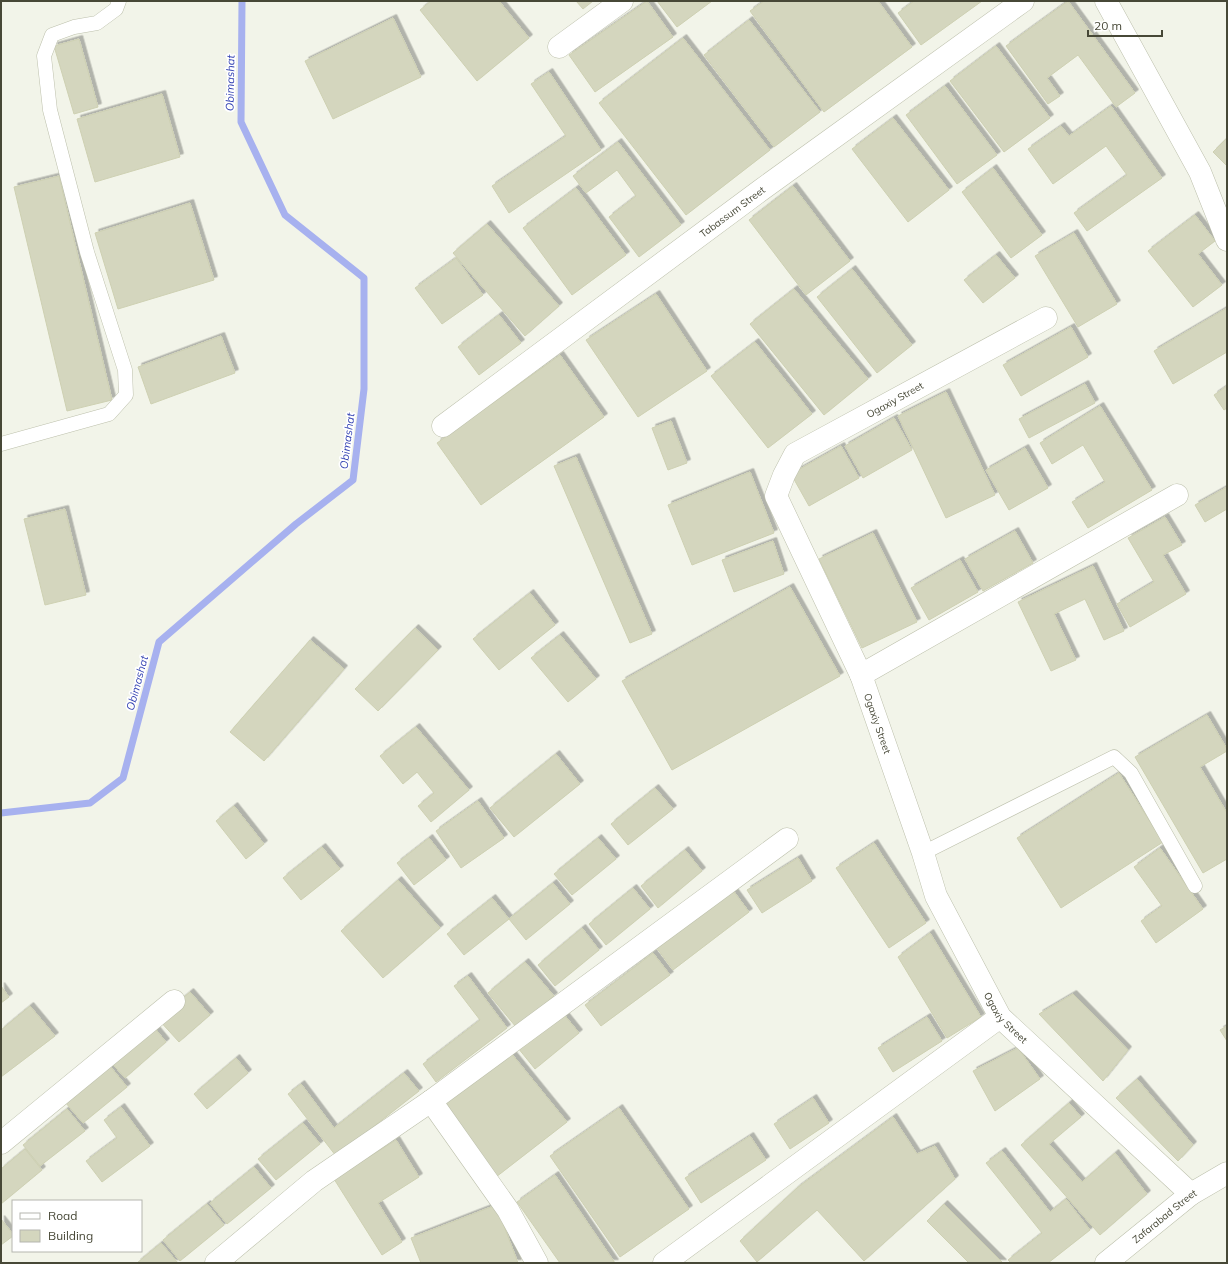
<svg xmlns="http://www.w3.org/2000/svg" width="1228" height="1264" viewBox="0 0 1228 1264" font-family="Mulish,sans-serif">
	<defs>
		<filter id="shadow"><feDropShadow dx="3.5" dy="-3.5" stdDeviation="0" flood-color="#0004"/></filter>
	</defs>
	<rect width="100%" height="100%" fill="#f2f4e9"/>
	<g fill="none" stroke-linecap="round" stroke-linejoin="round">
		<path stroke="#a7b1ef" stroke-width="7" d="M 1,813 L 90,803 L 123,778 L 159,642 L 296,524 L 353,480 L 364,389 L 364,278 L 285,215 L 241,122 L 242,1"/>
	</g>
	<path fill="#d4d6be" stroke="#ced0b2" filter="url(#shadow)" d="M 431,1 L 499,1 L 529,38 L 477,81 L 420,10 Z
		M 576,1 L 593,1 L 583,9 Z
		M 647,1 L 673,37 L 595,92 L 569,55 Z
		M 657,1 L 712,1 L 677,27 Z
		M 764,1 L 878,1 L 912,47 L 824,112 L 750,11 Z
		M 914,1 L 982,1 L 921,45 L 898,13 Z
		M 1068,1 L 1135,93 L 1116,107 L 1078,55 L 1047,78 L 1060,96 L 1048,104 L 1006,46 Z
		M 393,18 L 421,77 L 333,119 L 305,61 Z
		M 749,20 L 820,112 L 774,147 L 704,55 Z
		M 683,38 L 770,150 L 686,215 L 599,103 Z
		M 79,39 L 98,107 L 74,114 L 54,46 Z
		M 996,46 L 1050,118 L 1004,152 L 950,81 Z
		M 549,72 L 601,150 L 509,213 L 492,186 L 566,136 L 531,84 Z
		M 945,86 L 997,155 L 957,184 L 906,115 Z
		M 162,94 L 180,157 L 95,182 L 77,119 Z
		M 1111,106 L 1162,178 L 1087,231 L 1074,213 L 1127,175 L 1106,146 L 1053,184 L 1028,149 L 1061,126 L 1069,136 Z
		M 893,118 L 949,190 L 908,222 L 852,149 Z
		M 1227,138 L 1227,166 L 1213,152 Z
		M 618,142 L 681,225 L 639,257 L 609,217 L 636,196 L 617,170 L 586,193 L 573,176 Z
		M 993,168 L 1042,235 L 1011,258 L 962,192 Z
		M 59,176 L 112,400 L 67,411 L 14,187 Z
		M 793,186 L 850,261 L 806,295 L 749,220 Z
		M 576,188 L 626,255 L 572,295 L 523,228 Z
		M 190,203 L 214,280 L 118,309 L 95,233 Z
		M 1195,215 L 1215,241 L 1198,254 L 1222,285 L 1193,307 L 1148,251 Z
		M 487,224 L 559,306 L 525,336 L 453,253 Z
		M 1074,233 L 1117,304 L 1078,327 L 1035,256 Z
		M 996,255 L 1015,278 L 983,303 L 964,280 Z
		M 456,258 L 483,295 L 442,324 L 415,288 Z
		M 852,269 L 912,345 L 877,373 L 817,297 Z
		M 794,289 L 868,379 L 824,415 L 750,324 Z
		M 656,294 L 707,371 L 638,417 L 586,340 Z
		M 1227,308 L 1227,352 L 1173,384 L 1154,351 Z
		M 499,315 L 521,343 L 479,375 L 458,347 Z
		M 1071,327 L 1088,357 L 1021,396 L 1003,365 Z
		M 221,336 L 235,373 L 151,404 L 138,367 Z
		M 755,342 L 812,414 L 768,448 L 711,376 Z
		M 560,355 L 604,417 L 481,505 L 437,443 Z
		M 1085,384 L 1095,403 L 1029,438 L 1019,419 Z
		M 1227,386 L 1227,408 L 1224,410 L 1214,395 Z
		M 946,392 L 995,495 L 946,518 L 898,416 Z
		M 1100,406 L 1152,490 L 1088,528 L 1072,502 L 1105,482 L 1083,445 L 1052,464 L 1040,443 Z
		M 894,418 L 912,450 L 863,478 L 845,446 Z
		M 671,421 L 687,463 L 668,470 L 652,428 Z
		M 841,446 L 859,478 L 809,506 L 791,474 Z
		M 1025,448 L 1048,488 L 1009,510 L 986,470 Z
		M 576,457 L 652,634 L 630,643 L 554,466 Z
		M 750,472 L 774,533 L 692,565 L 668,505 Z
		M 1227,487 L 1227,509 L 1205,522 L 1195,505 Z
		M 65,509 L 86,595 L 45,605 L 24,519 Z
		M 1165,517 L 1182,545 L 1163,555 L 1186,594 L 1130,627 L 1117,604 L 1154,582 L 1128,538 Z
		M 1015,531 L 1033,563 L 983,591 L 965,559 Z
		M 873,533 L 917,622 L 862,648 L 819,559 Z
		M 773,541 L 784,574 L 734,592 L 722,560 Z
		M 960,560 L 978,592 L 929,620 L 911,588 Z
		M 1093,566 L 1124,631 L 1104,640 L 1085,599 L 1054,614 L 1076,660 L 1051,671 L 1018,602 Z
		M 790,587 L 840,676 L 672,770 L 622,681 Z
		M 530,593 L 555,625 L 499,670 L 473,639 Z
		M 415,628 L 438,650 L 378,711 L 355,689 Z
		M 560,635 L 596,679 L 568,702 L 531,658 Z
		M 310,640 L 344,669 L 264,761 L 230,732 Z
		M 1207,715 L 1227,749 L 1227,751 L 1200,767 L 1227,813 L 1227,859 L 1203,873 L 1135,757 Z
		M 416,727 L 469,790 L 431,822 L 418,806 L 434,793 L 417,772 L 403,784 L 380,756 Z
		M 556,754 L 580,784 L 514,837 L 490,808 Z
		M 1119,773 L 1163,842 L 1061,908 L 1017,838 Z
		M 655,788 L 673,809 L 628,845 L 611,824 Z
		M 478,801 L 504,838 L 461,868 L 436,831 Z
		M 234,806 L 264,844 L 246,859 L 216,821 Z
		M 429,838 L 446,860 L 414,885 L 397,863 Z
		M 598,838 L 616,859 L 572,895 L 554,874 Z
		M 874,843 L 926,923 L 889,948 L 836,868 Z
		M 322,847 L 340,869 L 301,900 L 283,878 Z
		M 1160,848 L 1203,909 L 1156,943 L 1141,921 L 1162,906 L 1134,867 Z
		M 685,850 L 702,871 L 658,908 L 641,886 Z
		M 798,858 L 812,881 L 762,913 L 747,890 Z
		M 398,880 L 440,928 L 383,978 L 341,931 Z
		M 553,883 L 570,904 L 526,940 L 509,919 Z
		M 633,888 L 650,909 L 606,945 L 589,924 Z
		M 732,889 L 749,912 L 673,970 L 656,947 Z
		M 492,898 L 509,919 L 464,955 L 447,934 Z
		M 582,928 L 599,950 L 555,986 L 538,965 Z
		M 930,933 L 981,1017 L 947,1038 L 898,957 Z
		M 653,953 L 670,975 L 601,1026 L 585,1005 Z
		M 525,962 L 554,996 L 516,1027 L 488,993 Z
		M 468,976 L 507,1028 L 436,1082 L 423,1064 L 480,1020 L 454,986 Z
		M 1,986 L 9,997 L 1,1003 Z
		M 190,992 L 210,1015 L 179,1042 L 158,1019 Z
		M 1073,994 L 1128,1050 L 1103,1081 L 1039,1014 Z
		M 30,1006 L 55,1036 L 1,1077 L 1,1030 Z
		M 562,1012 L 579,1033 L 535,1069 L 518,1048 Z
		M 927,1017 L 942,1041 L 893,1072 L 878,1048 Z
		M 152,1025 L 166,1042 L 125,1078 L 110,1061 Z
		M 1227,1026 L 1227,1041 L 1220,1030 Z
		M 1018,1048 L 1040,1079 L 995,1111 L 973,1071 Z
		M 511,1053 L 567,1122 L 496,1177 L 443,1101 Z
		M 236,1058 L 248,1073 L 207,1109 L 194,1094 Z
		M 110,1066 L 127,1087 L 83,1123 L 65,1102 Z
		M 404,1073 L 419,1091 L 336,1156 L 288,1094 L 301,1084 L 334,1128 Z
		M 1137,1079 L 1193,1145 L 1178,1161 L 1116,1098 Z
		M 813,1098 L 829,1123 L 790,1149 L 774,1124 Z
		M 1069,1103 L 1081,1117 L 1049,1144 L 1082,1182 L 1115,1153 L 1147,1194 L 1100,1235 L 1021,1145 Z
		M 121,1107 L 150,1146 L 102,1182 L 86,1161 L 117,1138 L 104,1120 Z
		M 619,1108 L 689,1209 L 620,1257 L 550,1156 Z
		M 67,1109 L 85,1131 L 40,1166 L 23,1145 Z
		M 893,1117 L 917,1154 L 935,1146 L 955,1179 L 864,1261 L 817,1210 L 757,1262 L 740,1241 L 797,1188 Z
		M 303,1123 L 320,1144 L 276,1180 L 258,1159 Z
		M 750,1136 L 766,1160 L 701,1203 L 685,1178 Z
		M 396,1140 L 419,1177 L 378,1203 L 402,1242 L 382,1255 L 334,1179 Z
		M 25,1149 L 42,1170 L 1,1204 L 1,1169 Z
		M 1002,1151 L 1050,1212 L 1066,1199 L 1090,1230 L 1048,1263 L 1011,1263 L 1008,1260 L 1042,1233 L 986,1163 Z
		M 254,1167 L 271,1188 L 227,1224 L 210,1203 Z
		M 555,1175 L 615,1263 L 560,1263 L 517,1202 Z
		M 207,1204 L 224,1225 L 180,1261 L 163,1240 Z
		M 944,1204 L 1003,1263 L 969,1263 L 927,1221 Z
		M 496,1205 L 518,1263 L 421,1263 L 411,1238 Z
		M 1,1219 L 13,1234 L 13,1236 L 1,1245 Z
		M 161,1243 L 178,1263 L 137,1263 Z"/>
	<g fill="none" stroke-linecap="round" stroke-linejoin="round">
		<g stroke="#bdc0ac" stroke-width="15">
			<path id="service" d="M 1,444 L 109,414 L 126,395 L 125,370 L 87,252 L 50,110 L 44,56 L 52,35 L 74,27 L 97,23 L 116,9 L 119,1
				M 923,853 L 1114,757 L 1131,773 L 1195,886"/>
		</g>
		<g stroke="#bdc0ac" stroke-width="23">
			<g id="minor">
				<path d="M 1106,1 L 1200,172 L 1227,240"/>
				<path d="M 559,47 L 622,1"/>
				<path id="s1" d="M 1046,318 L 795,454 L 784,475 L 776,496 L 861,675 L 923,853 L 936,896 L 1000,1017 L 1191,1194"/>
				<path id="s2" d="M 443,426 L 761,190 L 1023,1"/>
				<path d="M 861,675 L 1177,495"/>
				<path d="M 431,1101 L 508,1210 L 537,1263"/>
				<path d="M 1,1143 L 174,1001"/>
				<path d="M 216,1263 L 314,1181 L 431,1101 L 787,839"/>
				<path d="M 664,1263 L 1000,1017"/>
			</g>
		</g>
		<g stroke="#bdc0ac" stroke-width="23">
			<g id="tertiary">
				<path id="s3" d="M 1106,1263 L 1191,1194 L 1227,1173"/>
			</g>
		</g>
		<use href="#service" stroke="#fff" stroke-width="14"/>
		<use href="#minor" stroke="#fff" stroke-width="22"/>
		<use href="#tertiary" stroke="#fff" stroke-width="22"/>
	</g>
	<g text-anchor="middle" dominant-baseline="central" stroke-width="3.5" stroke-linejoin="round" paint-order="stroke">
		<g font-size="10" fill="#474837" stroke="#fff">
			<text stroke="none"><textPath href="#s2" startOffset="360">Tabassum Street</textPath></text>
			<text transform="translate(895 400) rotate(-29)">Ogaxiy Street</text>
			<text stroke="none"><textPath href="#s1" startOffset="581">Ogaxiy Street</textPath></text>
			<text stroke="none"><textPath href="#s1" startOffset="904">Ogaxiy Street</textPath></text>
			<text stroke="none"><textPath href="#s3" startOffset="75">Zafarabad Street</textPath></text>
		</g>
		<g font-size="11" font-style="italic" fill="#3241b2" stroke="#fff">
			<text transform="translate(230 83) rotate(-89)">Obimashat</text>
			<text transform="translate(347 441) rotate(-83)">Obimashat</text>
			<text transform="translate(137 683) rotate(-75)">Obimashat</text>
		</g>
	</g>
	<rect width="1228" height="1264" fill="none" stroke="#474837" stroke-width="4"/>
	<rect x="12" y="1200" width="130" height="52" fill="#ffffff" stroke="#b5b6af"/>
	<rect x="20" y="1213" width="20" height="6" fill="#ffffff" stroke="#b5b6af"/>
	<text x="48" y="1220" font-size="12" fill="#474837">Road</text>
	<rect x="20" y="1230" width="20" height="12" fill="#d4d6be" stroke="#b5b6af"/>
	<text x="48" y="1240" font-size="12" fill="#474837">Building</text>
	<path d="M1088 30v6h74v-6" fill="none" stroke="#474837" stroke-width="2"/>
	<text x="1094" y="30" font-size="12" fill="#474837" stroke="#ffffff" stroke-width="3" paint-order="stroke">20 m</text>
</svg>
